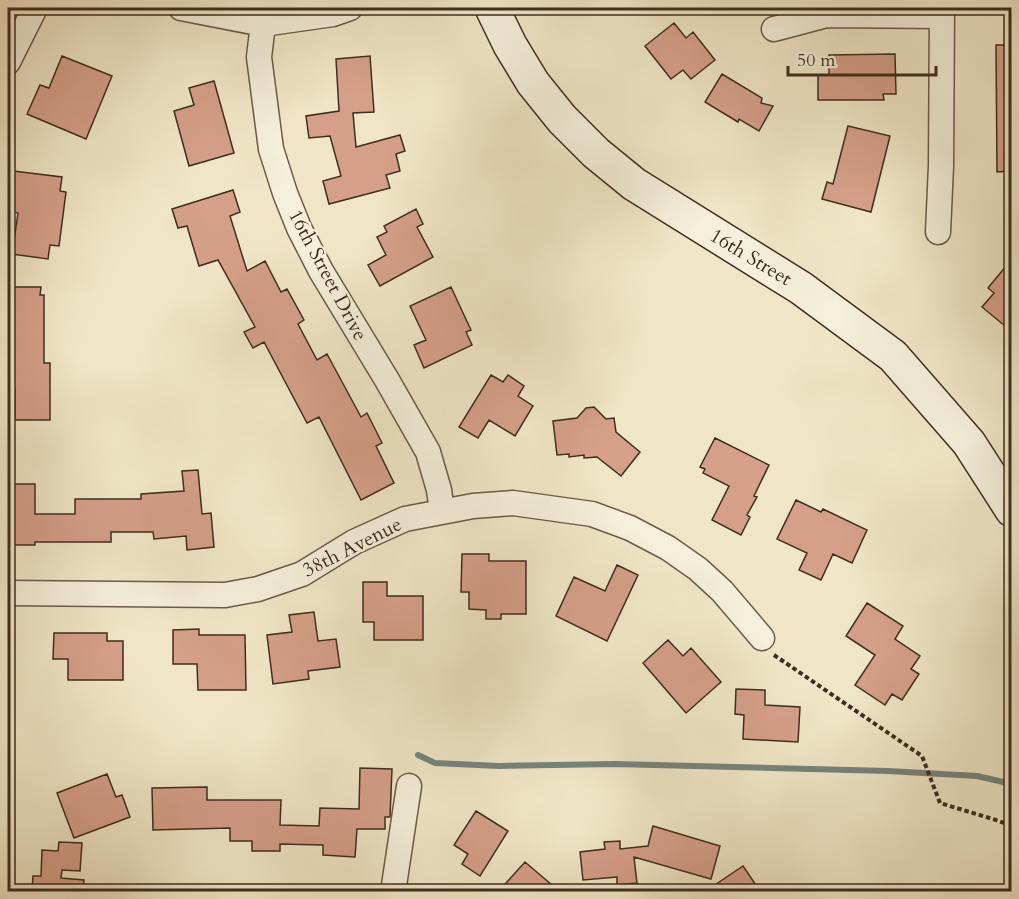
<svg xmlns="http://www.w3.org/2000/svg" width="1019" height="899" viewBox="0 0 1019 899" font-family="Cardo,serif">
	<rect width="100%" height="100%" fill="#f0e6c7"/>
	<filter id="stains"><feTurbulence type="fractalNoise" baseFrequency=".00333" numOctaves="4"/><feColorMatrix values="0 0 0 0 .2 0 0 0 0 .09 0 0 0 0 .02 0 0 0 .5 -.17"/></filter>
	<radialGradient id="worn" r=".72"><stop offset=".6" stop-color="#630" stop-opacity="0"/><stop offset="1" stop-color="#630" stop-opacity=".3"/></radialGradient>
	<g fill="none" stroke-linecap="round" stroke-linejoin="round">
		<path stroke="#76847d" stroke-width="6" d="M 418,755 L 435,763 L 499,766 L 615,764 L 888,771 L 977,776 L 1012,784"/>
	</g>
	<path fill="#d59f89" stroke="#3f2d1e" stroke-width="1.5" d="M 674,23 L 686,38 L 693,32 L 715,60 L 691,79 L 683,70 L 671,79 L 645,46 Z
		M 996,45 L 1011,45 L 1011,171 L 997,172 Z
		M 895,54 L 896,94 L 883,94 L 884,100 L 818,100 L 818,75 L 829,75 L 829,55 Z
		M 62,56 L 112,76 L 86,139 L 27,114 L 40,85 L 49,88 Z
		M 370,56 L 374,112 L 353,113 L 356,147 L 400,135 L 405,151 L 396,154 L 400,171 L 386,175 L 390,188 L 329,204 L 323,181 L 341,176 L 330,136 L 309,138 L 306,116 L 339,111 L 336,59 Z
		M 722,74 L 762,98 L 761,103 L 773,106 L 759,131 L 739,119 L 738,122 L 705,102 Z
		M 214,81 L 234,153 L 189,166 L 174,111 L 194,105 L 189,88 Z
		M 848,126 L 890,136 L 871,212 L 822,199 L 827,182 L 833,184 Z
		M 13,171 L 62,177 L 60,191 L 66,192 L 59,246 L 50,245 L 48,259 L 12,254 L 18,213 L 8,211 L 8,186 L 11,187 Z
		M 233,190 L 240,212 L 230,216 L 247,271 L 265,261 L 281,292 L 287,289 L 304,320 L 298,324 L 317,360 L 327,354 L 361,417 L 367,413 L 382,443 L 376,446 L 394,483 L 361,500 L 319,417 L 307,423 L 264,342 L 253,348 L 244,332 L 255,327 L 218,260 L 199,266 L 187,226 L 178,228 L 172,209 Z
		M 416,209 L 423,224 L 417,227 L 433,257 L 380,286 L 368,265 L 386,255 L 377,237 L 387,232 L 384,226 Z
		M 1011,260 L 1011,331 L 982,307 L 994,293 L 988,288 Z
		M 8,287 L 41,287 L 40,295 L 44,295 L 44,363 L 50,363 L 50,420 L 15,420 L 15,389 L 8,389 Z
		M 451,287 L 471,330 L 466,332 L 472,345 L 424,368 L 414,345 L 426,340 L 410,306 Z
		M 491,375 L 503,382 L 508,375 L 524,386 L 518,396 L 533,406 L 515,436 L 489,420 L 478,438 L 459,427 Z
		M 594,407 L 606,419 L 614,418 L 616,432 L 640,452 L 621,476 L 597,457 L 584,458 L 584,455 L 569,457 L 569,454 L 557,455 L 553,421 L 577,418 L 586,408 Z
		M 715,438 L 769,465 L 754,496 L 757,497 L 747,515 L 750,517 L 741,535 L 712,520 L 729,486 L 703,473 L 705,469 L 700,467 Z
		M 198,470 L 202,514 L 211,513 L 214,547 L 187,550 L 186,536 L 154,539 L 153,532 L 111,532 L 111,542 L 35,542 L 35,545 L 8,545 L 8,484 L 35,484 L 35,514 L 75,514 L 75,499 L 141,499 L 141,494 L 184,491 L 182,471 Z
		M 796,500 L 821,512 L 823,509 L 867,530 L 852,563 L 833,554 L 821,580 L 799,570 L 807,553 L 777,539 Z
		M 462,554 L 489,554 L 489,561 L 526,561 L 526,614 L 501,614 L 501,619 L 486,619 L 486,610 L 469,609 L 469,592 L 461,592 Z
		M 617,565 L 638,575 L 607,641 L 556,616 L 574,577 L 605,591 Z
		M 363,582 L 387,582 L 387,596 L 423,596 L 423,640 L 374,640 L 374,622 L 363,622 Z
		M 867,603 L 903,626 L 895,639 L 920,656 L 911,669 L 919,674 L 902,700 L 892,694 L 885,705 L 855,685 L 875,655 L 846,636 Z
		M 314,612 L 318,641 L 336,639 L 340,667 L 308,671 L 309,679 L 273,684 L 267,635 L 292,632 L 289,615 Z
		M 199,629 L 199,635 L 245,635 L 246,690 L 198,690 L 197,664 L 173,664 L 173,630 Z
		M 54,633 L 107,633 L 107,641 L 123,641 L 123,680 L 68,680 L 68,659 L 53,659 Z
		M 668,640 L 683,656 L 691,648 L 721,682 L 686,713 L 643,663 Z
		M 736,689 L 765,690 L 765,705 L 800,707 L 798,742 L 743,739 L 744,715 L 735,714 Z
		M 360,768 L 392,769 L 390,817 L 385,817 L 385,829 L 357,829 L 355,857 L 323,855 L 323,845 L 280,844 L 280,851 L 252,851 L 252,841 L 230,841 L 230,828 L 153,830 L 152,788 L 207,787 L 207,800 L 281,800 L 280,825 L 319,826 L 320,808 L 359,809 Z
		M 107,774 L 116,797 L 122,795 L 130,817 L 74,838 L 57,793 Z
		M 476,811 L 508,831 L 480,876 L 462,864 L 468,854 L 454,845 Z
		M 653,826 L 720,846 L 711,879 L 634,857 L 637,883 L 617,885 L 617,877 L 583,880 L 580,852 L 605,849 L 604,842 L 620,841 L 620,849 L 648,846 Z
		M 59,842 L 82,843 L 80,871 L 62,870 L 61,878 L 84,880 L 83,891 L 32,891 L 33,876 L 41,876 L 42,850 L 58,851 Z
		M 525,862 L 552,885 L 559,891 L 499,891 Z
		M 743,866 L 760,891 L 706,891 Z"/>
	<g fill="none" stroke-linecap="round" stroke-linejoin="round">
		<g stroke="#6b5b48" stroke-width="27">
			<path id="street" d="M 181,8 L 263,24 L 333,14 L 350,8
				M 263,24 L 259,57 L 271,149 L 285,193 L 299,228 L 321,271 L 387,380 L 428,452 L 439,490 L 442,511
				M 774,29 L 827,15 L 942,16
				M 8,62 L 35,8
				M 938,232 L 941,166 L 942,8
				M 8,593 L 225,595 L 258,589 L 302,574 L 354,542 L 405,519 L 473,506 L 513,503 L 592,514 L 630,528 L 668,548 L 698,569 L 722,591 L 762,638
				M 393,892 L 409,786"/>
		</g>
		<g stroke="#3f2d1e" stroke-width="36">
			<path id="secondary" d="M 492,8 L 510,45 L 533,83 L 562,119 L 596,153 L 634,184 L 801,288 L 893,356 L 969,443 L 1012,510"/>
		</g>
		<path stroke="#3f2d1e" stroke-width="4" stroke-dasharray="4.5 3" stroke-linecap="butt" d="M 774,655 L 922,756 L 940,803 L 996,820 L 1012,826"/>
		<use href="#street" stroke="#f5efdb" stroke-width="24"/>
		<use href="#secondary" stroke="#f5efdb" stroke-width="33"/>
	</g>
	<g text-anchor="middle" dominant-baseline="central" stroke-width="4.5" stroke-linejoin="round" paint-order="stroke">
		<g font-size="20" fill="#3f2d1e" stroke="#f5efdb">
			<text transform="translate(751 257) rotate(31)">16th Street</text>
			<text transform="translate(328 275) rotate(62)">16th Street Drive</text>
			<text transform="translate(352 547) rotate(-27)">38th Avenue</text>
		</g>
	</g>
	<rect width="1019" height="899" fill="none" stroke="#f0e6c7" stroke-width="30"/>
	<rect x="9" y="9" width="1001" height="881" fill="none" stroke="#3f2d1e" stroke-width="3"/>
	<rect x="15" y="15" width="989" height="869" fill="none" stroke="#3f2d1e" stroke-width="1.5"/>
	<path d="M788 66v9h148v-9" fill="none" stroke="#3f2d1e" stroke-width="3"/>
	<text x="797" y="66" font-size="18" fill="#3f2d1e" stroke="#f5efdb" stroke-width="4.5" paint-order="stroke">50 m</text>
	<rect width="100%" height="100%" filter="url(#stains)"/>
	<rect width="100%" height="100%" fill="url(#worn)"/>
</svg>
